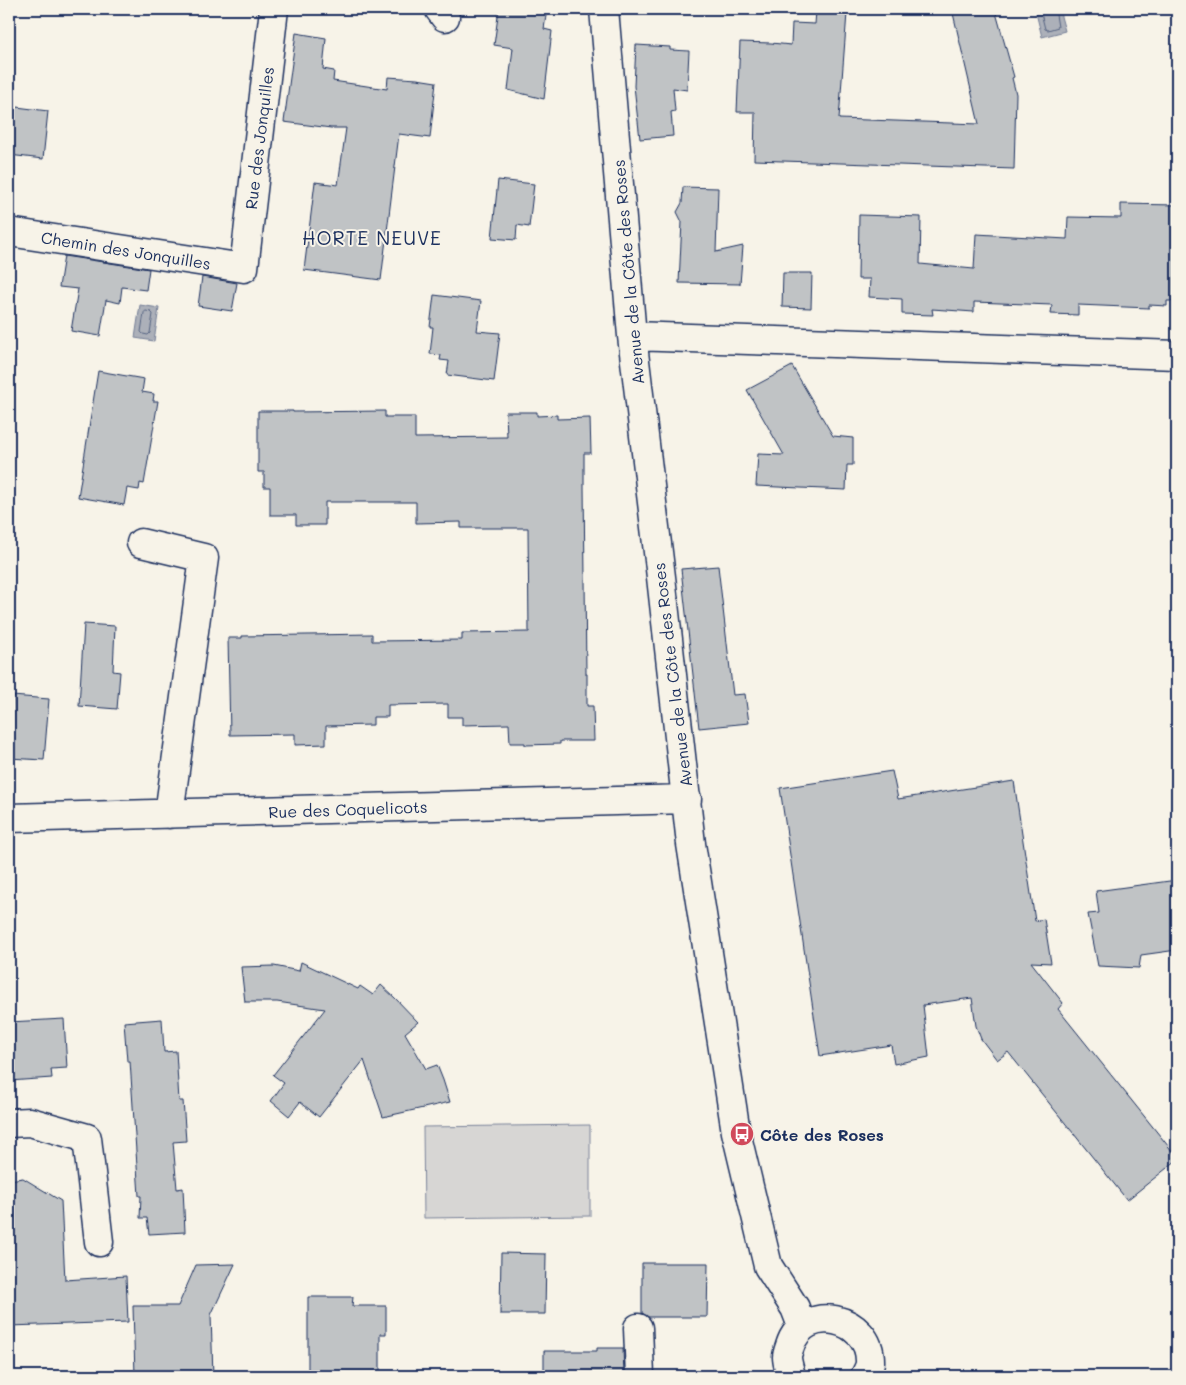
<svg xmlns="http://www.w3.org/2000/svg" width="1186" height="1385" viewBox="0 0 1186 1385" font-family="Mali,sans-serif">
	<rect width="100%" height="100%" fill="#f7f3e8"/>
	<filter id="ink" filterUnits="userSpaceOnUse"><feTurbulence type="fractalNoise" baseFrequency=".02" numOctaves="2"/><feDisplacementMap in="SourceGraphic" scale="10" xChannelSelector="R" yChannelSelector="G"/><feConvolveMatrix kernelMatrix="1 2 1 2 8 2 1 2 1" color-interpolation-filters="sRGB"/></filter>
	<g filter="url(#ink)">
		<path fill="#d7d6d4" stroke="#798299" d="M 590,1125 L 590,1216 L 424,1218 L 423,1127 Z"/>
		<path fill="#acb0b9" stroke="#727c95" d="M 1035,9 L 1059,9 L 1065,31 L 1042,37 Z
			M 140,305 L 159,308 L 154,341 L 135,338 Z"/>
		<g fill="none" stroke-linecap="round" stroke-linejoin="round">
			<path stroke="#556382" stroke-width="1" d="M 1040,9 L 1045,29 L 1048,30 L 1058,27 L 1055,9
				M 146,311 L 151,312 L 153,314 L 150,333 L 148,335 L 143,334 L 141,332 L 144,313 Z"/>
		</g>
		<path fill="#c0c3c5" stroke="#1b2f5e" d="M 499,9 L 547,9 L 544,29 L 552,31 L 544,99 L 508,90 L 513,48 L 494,45 Z
			M 952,9 L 995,9 L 1014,77 L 1012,78 L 1016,94 L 1014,169 L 754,160 L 755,112 L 737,112 L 740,42 L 771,43 L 791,45 L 792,23 L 815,24 L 816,11 L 847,13 L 839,119 L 979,124 Z
			M 296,33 L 326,38 L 323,69 L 334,71 L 333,81 L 387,89 L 388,77 L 417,79 L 436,82 L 430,138 L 399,134 L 381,280 L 304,270 L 315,182 L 338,185 L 346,128 L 331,128 L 284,122 Z
			M 636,45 L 670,47 L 670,50 L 689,51 L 687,90 L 673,88 L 675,111 L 671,112 L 673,136 L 640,139 L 634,86 Z
			M 9,106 L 48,111 L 43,159 L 9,155 Z
			M 498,180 L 534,184 L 529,227 L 517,225 L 516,240 L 492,238 Z
			M 683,187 L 718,188 L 716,252 L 743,246 L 740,284 L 679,283 L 682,222 L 677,212 L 682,203 Z
			M 1121,204 L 1177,205 L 1176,301 L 1167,301 L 1167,306 L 1149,305 L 1149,308 L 1078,305 L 1078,315 L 1051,314 L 1052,305 L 974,302 L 974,312 L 932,309 L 933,315 L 902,314 L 902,299 L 869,297 L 870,279 L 858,279 L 859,215 L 921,217 L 920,264 L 974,269 L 976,234 L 1067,239 L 1068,217 L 1121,218 Z
			M 64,256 L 149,269 L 146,290 L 122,287 L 120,303 L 106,300 L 100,336 L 71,331 L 78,289 L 59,287 Z
			M 783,273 L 812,273 L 811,308 L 782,307 Z
			M 202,277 L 237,283 L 232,311 L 198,306 Z
			M 434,295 L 481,301 L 477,331 L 500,333 L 494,381 L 447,375 L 449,361 L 440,360 L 441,355 L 430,354 L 433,327 L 430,327 Z
			M 792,366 L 833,436 L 853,438 L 853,465 L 847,465 L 846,490 L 756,486 L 758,454 L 784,455 L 747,390 Z
			M 98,371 L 144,379 L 142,392 L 154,394 L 153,401 L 158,401 L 144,484 L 140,483 L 139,490 L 127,488 L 124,505 L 78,497 Z
			M 258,411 L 293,411 L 293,412 L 385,411 L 385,417 L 415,417 L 415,438 L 507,437 L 506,412 L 537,412 L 537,416 L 557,415 L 557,419 L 590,418 L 591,453 L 584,453 L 584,486 L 586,674 L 587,674 L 587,706 L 593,706 L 594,741 L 560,741 L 560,744 L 525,745 L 525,743 L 510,743 L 509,724 L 462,725 L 462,717 L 448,717 L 448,704 L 388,705 L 388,717 L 373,717 L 373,725 L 326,726 L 326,744 L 295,745 L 295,734 L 230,735 L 228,638 L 242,638 L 242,636 L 372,634 L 372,641 L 462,640 L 462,633 L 529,632 L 528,528 L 461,528 L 461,522 L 416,523 L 416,502 L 325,502 L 325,525 L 296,525 L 296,515 L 270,515 L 270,487 L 264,487 L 264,472 L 258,472 Z
			M 718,566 L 733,695 L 745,694 L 749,723 L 699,728 L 681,569 Z
			M 84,624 L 115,626 L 113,671 L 120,672 L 117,709 L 79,706 Z
			M 12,696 L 49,699 L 44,760 L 9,758 Z
			M 892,771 L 898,799 L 1014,781 L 1035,921 L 1044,919 L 1051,963 L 1031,962 L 1063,1003 L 1058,1009 L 1177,1157 L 1177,1160 L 1127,1200 L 1008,1052 L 997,1060 L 981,1039 L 976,1026 L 972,998 L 923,1005 L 929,1057 L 894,1064 L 891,1045 L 820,1056 L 780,788 Z
			M 1177,880 L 1177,950 L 1141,955 L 1139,968 L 1098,966 L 1088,914 L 1099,913 L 1096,891 Z
			M 301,962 L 358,989 L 360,986 L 373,995 L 381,985 L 395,998 L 418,1022 L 405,1033 L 426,1069 L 437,1065 L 443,1080 L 450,1102 L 383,1117 L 364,1060 L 319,1117 L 300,1102 L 289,1116 L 271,1101 L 284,1083 L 273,1075 L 325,1009 L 277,1002 L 245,1002 L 241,967 L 274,966 L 299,971 Z
			M 64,1019 L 67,1068 L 51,1069 L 52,1078 L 9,1081 L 9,1022 Z
			M 162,1019 L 164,1052 L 176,1051 L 179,1101 L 183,1101 L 186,1141 L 173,1142 L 177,1189 L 183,1188 L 185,1232 L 149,1234 L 147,1218 L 140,1218 L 141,1196 L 139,1196 L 130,1061 L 127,1061 L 124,1022 Z
			M 23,1178 L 61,1201 L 65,1280 L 126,1276 L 128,1322 L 9,1326 L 9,1180 Z
			M 501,1253 L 546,1254 L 545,1314 L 500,1314 Z
			M 642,1263 L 708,1263 L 707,1317 L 648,1317 L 642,1313 Z
			M 235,1264 L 211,1315 L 213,1376 L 135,1376 L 133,1306 L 178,1306 L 196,1265 Z
			M 308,1297 L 353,1297 L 352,1306 L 386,1306 L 386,1334 L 380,1334 L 380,1376 L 308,1376 Z
			M 597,1348 L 623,1348 L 624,1376 L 544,1376 L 544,1351 L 597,1351 Z"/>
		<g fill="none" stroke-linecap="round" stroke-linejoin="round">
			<g stroke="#1b2f5e" stroke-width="31">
				<path id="minor" d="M 439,9 L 445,17
					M 604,9 L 632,336 L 661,577 L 691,844 L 736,1132 L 768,1266 L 795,1308 L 802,1326
					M 9,232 L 244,268 L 274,9
					M 632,336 L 1177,355
					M 141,543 L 204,558 L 169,814
					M 9,818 L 687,799
					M 9,1123 L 30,1122 L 87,1138 L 99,1242
					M 638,1328 L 640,1376
					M 791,1376 C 790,1371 787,1363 787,1357 C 787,1354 789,1349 790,1346 C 804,1301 871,1317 870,1362 C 870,1366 867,1372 865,1376"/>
			</g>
			<use href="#minor" stroke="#f7f3e8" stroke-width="28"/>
		</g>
	</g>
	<defs>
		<g id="bus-disc" transform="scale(1.25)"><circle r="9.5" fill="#d1495b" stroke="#f7f3e8"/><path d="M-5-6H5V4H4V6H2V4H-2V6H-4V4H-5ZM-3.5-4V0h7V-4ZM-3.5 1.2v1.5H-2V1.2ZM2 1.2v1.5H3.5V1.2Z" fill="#fff"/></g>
	</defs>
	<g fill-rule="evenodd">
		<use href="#bus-disc" x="742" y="1134"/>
	</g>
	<g text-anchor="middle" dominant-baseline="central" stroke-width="4" stroke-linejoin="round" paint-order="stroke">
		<g font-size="16" fill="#1b2f5e" stroke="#f7f3e8">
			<text transform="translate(259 138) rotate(-83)">Rue des Jonquilles</text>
			<text transform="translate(126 250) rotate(9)">Chemin des Jonquilles</text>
			<text transform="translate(628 272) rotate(-95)">Avenue de la Côte des Roses</text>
			<text transform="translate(672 675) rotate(-97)">Avenue de la Côte des Roses</text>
			<text transform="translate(348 809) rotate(-2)">Rue des Coquelicots</text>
		</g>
		<g font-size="16" font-weight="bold" fill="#1b2f5e" stroke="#f7f3e8" text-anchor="start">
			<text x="760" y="1134">Côte des Roses</text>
		</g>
		<g font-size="19" letter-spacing="1" fill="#1b2f5e" stroke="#f7f3e8">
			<text x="372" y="237">HORTE NEUVE</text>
		</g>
	</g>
	<rect width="1186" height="1385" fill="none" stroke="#f7f3e8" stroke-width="30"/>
	<rect x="15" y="15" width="1156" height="1355" fill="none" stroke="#1b2f5e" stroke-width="2" filter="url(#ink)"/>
</svg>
